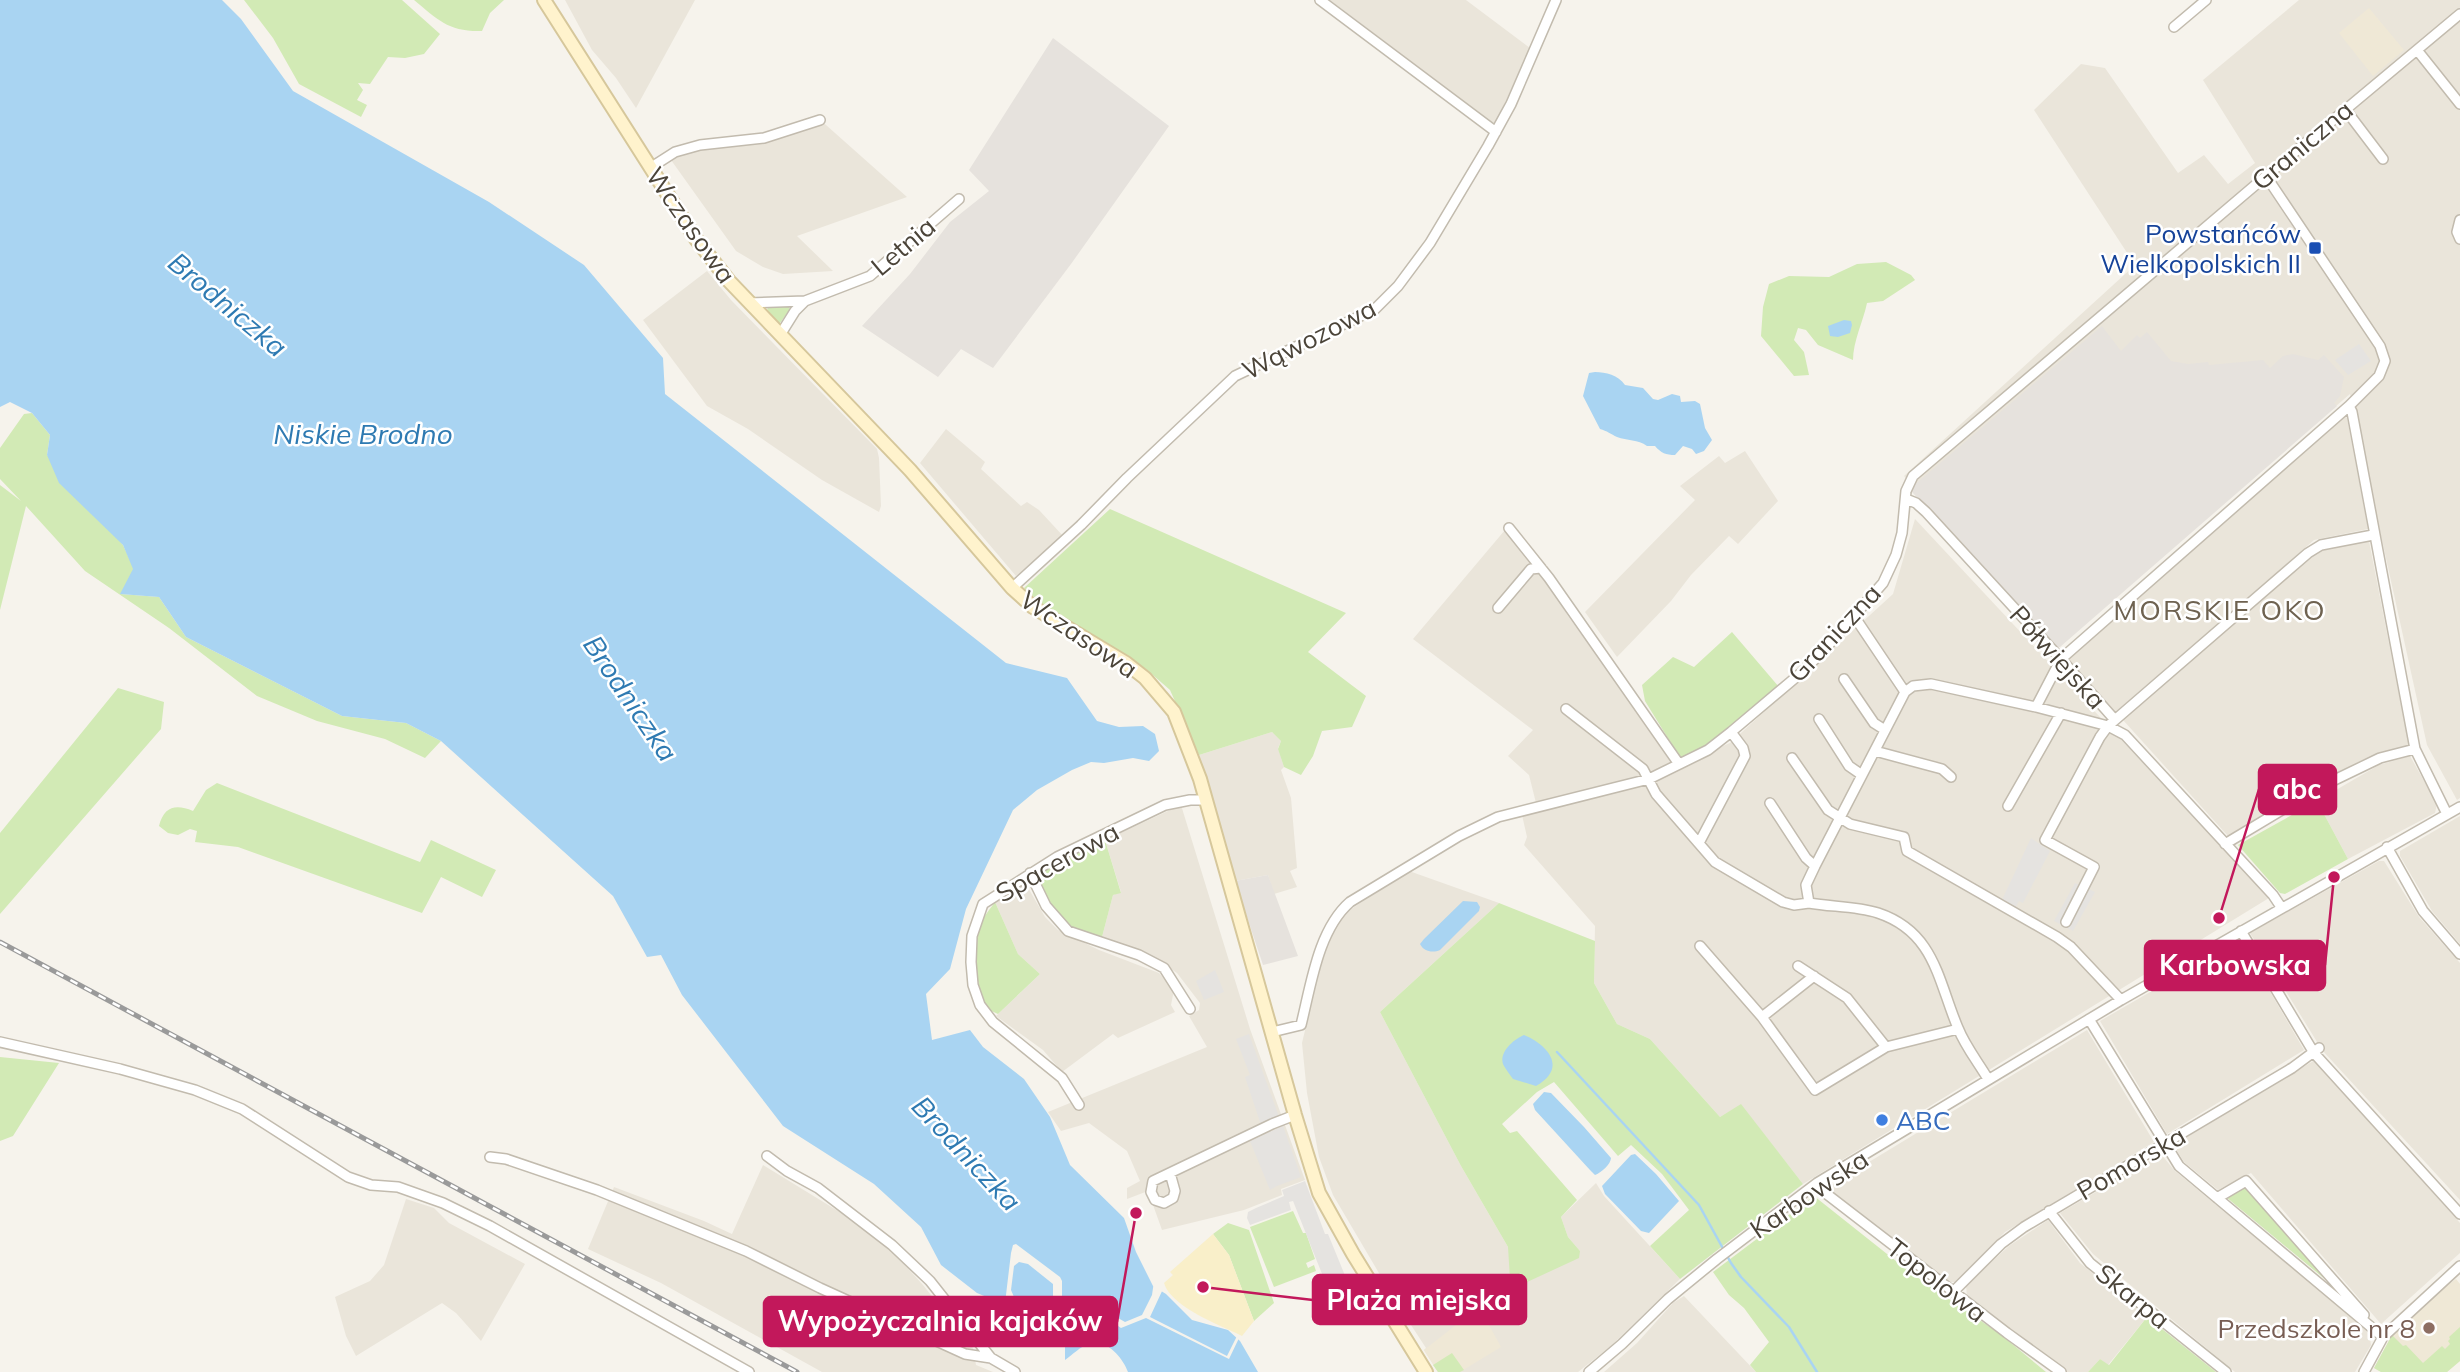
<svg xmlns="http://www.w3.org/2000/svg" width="2460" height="1372" viewBox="0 0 2460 1372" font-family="Mulish,sans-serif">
	<rect width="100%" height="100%" fill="#f6f3ec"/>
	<path fill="#eae5da" d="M 565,0 L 695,0 L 636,108 L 616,78 L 592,50 Z
		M 1330,0 L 1466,0 L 1530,48 L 1496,122 L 1492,123 Z
		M 2299,0 L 2460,0 L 2460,798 L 2457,800 L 2427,745 L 2350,394 L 2057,646 L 1904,476 L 2135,265 L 2034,110 L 2081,64 L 2105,68 L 2178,173 L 2204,155 L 2228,184 L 2255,163 L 2203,80 Z
		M 817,117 L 907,197 L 797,236 L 833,271 L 783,274 L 763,267 L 736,251 L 671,160 L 671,151 L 768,132 Z
		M 707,271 L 731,300 L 877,449 L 879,458 L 881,506 L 879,512 L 822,480 L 748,429 L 707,406 L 643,320 Z
		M 2344,415 L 2347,418 L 2368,529 L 2314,540 L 2114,713 L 2068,662 L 2071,655 Z
		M 946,429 L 985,462 L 981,469 L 1021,506 L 1027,502 L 1039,510 L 1064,537 L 1016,576 L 920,463 Z
		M 1745,451 L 1778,501 L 1738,544 L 1729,536 L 1691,575 L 1671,601 L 1617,657 L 1585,612 L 1695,500 L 1680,486 L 1719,456 L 1725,463 Z
		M 1915,519 L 2269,898 L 1803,1184 L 1741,1105 L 1720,1117 L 1650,1039 L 1617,1024 L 1594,983 L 1595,926 L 1524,845 L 1527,837 L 1522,815 L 1610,793 L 1730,743 L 1893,594 Z
		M 1505,530 L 1536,564 L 1568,616 L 1674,762 L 1636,779 L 1536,803 L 1529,775 L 1508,756 L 1533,730 L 1413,639 Z
		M 2369,541 L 2409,746 L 2381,752 L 2358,762 L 2228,836 L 2123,720 L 2308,558 L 2320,551 Z
		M 1272,732 L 1281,741 L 1278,748 L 1284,767 L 1281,770 L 1291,798 L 1297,868 L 1290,871 L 1297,887 L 1274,894 L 1268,875 L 1235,881 L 1199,755 Z
		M 2410,756 L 2437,804 L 2435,813 L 2348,859 L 2317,801 L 2379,765 Z
		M 1181,805 L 1250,1029 L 1305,1180 L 1281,1189 L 1282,1195 L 1244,1210 L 1162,1230 L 1148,1191 L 1127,1199 L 1127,1188 L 1140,1181 L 1127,1151 L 1089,1123 L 1061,1131 L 1048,1112 L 1207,1047 L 1189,1016 L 1199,1010 L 1200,1003 L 1177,973 L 1158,960 L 1102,937 L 1113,895 L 1121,892 L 1105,840 Z
		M 2460,816 L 2460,944 L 2432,911 L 2400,856 L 2400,851 Z
		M 2379,861 L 2384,861 L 2419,917 L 2460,963 L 2460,1200 L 2322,1050 L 2250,933 Z
		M 1409,871 L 1499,903 L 1380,1012 L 1461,1166 L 1508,1247 L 1580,1251 L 1568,1237 L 1561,1217 L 1596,1183 L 1604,1196 L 1680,1279 L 1611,1346 L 1578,1372 L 1438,1372 L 1424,1350 L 1426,1348 L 1396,1302 L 1333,1195 L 1319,1157 L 1307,1093 L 1302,1043 L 1324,951 L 1342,915 Z
		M 1020,883 L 1027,886 L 1045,917 L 1058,930 L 1099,950 L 1159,973 L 1174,990 L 1171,1005 L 1175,1012 L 1118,1038 L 1113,1034 L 1062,1072 L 1043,1050 L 996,1016 L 1040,974 L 1018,954 L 995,902 Z
		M 2240,940 L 2304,1050 L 2167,1134 L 2100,1021 Z
		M 2087,1030 L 2154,1142 L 2005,1232 L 1956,1282 L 1948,1282 L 1834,1195 L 1831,1185 Z
		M 2315,1060 L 2460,1223 L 2460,1253 L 2381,1324 L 2251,1173 L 2218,1190 L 2184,1162 L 2173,1144 Z
		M 2161,1154 L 2174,1170 L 2369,1332 L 2371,1345 L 2355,1372 L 2235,1372 L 2093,1254 L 2060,1213 Z
		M 763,1165 L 856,1222 L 893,1252 L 923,1285 L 973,1348 L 976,1365 L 993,1372 L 822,1372 L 661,1283 L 588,1249 L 614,1187 L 704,1221 L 732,1234 Z
		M 406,1199 L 434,1208 L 449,1223 L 525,1264 L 481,1341 L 456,1313 L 442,1303 L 356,1356 L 346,1336 L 335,1297 L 370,1281 L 384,1265 Z
		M 2048,1220 L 2080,1263 L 2147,1317 L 2108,1365 L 2100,1359 L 2088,1372 L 2065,1372 L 1967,1297 L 1966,1285 L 2009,1246 Z
		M 1684,1296 L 1756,1372 L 1604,1372 L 1637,1343 L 1673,1303 Z"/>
	<path fill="#e6e2dd" d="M 1053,38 L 1169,126 L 1071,264 L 993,368 L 961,349 L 938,377 L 862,326 L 910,274 L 950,222 L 989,191 L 969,170 Z
		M 2102,326 L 2121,351 L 2137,335 L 2140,338 L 2147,332 L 2171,361 L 2188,364 L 2208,362 L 2209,365 L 2263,360 L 2270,368 L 2283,356 L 2293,354 L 2318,360 L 2324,355 L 2344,377 L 2340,396 L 2334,403 L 2337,406 L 2060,647 L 2056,648 L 1912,492 L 1912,487 Z
		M 1268,875 L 1298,956 L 1263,965 L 1235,881 Z"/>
	<path fill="#efe8d6" d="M 2369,8 L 2404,50 L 2373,76 L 2339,33 Z
		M 2456,1279 L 2460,1284 L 2460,1361 L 2447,1372 L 2381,1372 L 2374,1368 L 2392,1335 L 2437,1293 Z
		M 1479,1307 L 1501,1347 L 1460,1372 L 1438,1372 L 1424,1350 Z"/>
	<path fill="#d2eab5" d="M 244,0 L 402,0 L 440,34 L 424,54 L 405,58 L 388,57 L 370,84 L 358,83 L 363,90 L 357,100 L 367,105 L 361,117 L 299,84 L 273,38 Z
		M 414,0 L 504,0 L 490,13 L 482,31 C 449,32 438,20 414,0 Z
		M 1886,262 L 1911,275 L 1915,280 L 1883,301 L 1867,303 C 1863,322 1853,341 1853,360 L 1818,345 L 1806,330 L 1798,328 L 1794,340 L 1804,352 L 1809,375 L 1794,376 L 1761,336 L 1763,307 L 1769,284 L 1789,276 L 1829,277 L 1857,264 Z
		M 787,304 L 790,309 L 780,323 L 776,324 L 766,314 L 768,307 Z
		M 32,413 L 50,435 L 47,455 L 123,545 L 134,569 L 121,594 L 159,597 L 186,637 L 342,716 L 406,723 L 441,741 L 425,758 L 385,739 L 317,721 L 257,696 L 169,628 L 85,571 L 26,506 L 0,610 L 0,485 L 21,501 L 0,479 L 0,448 L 24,414 Z
		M 1110,509 L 1346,613 L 1308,652 L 1366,696 L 1352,727 L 1322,731 L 1313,756 L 1301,775 L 1284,767 L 1278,749 L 1281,741 L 1272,732 L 1199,755 L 1170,690 L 1146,669 L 1046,608 L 1024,588 Z
		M 1732,632 L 1779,687 L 1708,747 L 1682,761 L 1645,701 L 1642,685 L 1673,657 L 1694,667 Z
		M 118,688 L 164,702 L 161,729 L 0,914 L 0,833 Z
		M 217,783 L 420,862 L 431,840 L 496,870 L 482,897 L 441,877 L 422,913 L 238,847 L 195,842 L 197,831 L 190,829 L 178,835 L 168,833 L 159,826 C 164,806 176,804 193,811 L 206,790 Z
		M 2317,801 L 2348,859 L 2285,894 L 2280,893 L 2238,845 Z
		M 1105,840 L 1121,893 L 1113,895 L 1102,937 C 1093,934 1082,932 1074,928 C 1060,920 1040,891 1039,875 L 1043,871 Z
		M 995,902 L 1018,954 L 1040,974 L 998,1014 L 987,1009 C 977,985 969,951 980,926 C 983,917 990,909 995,902 Z
		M 1499,903 L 1595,941 L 1594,983 L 1617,1024 L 1650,1039 L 1720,1117 L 1741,1104 L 1803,1184 L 1680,1279 L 1650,1246 L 1689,1210 L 1662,1174 L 1631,1145 L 1618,1156 L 1554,1082 L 1537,1092 L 1502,1124 L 1510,1133 L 1517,1131 L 1577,1200 L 1561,1217 L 1568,1237 L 1580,1251 L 1579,1258 L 1525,1283 L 1521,1276 L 1510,1279 L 1508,1247 L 1461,1166 L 1380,1012 Z
		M 0,1057 L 59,1063 L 13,1136 L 0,1141 Z
		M 2243,1188 L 2246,1188 L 2332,1285 L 2226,1197 Z
		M 1814,1196 L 1911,1273 L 2000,1334 L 2046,1372 L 1756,1372 L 1750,1365 L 1769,1342 L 1744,1308 L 1729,1295 L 1713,1272 Z
		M 1293,1211 L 1303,1233 L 1306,1233 L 1315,1259 L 1306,1263 L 1308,1268 L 1314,1265 L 1316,1271 L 1274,1287 L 1250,1227 Z
		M 1228,1223 L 1249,1230 L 1274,1303 L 1254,1321 L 1229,1255 L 1213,1234 Z
		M 2147,1317 L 2216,1372 L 2088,1372 L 2100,1359 L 2109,1365 Z
		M 2460,1327 L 2460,1361 L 2447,1372 L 2381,1372 L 2374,1368 L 2392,1335 L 2403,1346 L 2406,1345 L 2423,1363 L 2442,1346 L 2445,1349 L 2450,1344 L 2448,1341 L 2450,1339 L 2449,1337 Z
		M 1452,1353 L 1464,1370 L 1460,1372 L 1438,1372 L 1433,1365 Z"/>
	<path fill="#f9efc9" d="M 1213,1234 L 1229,1255 L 1254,1321 L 1242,1336 C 1220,1325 1171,1307 1164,1283 L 1173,1275 L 1170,1272 Z"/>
	<path fill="#e5e3e0" d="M 2359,344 L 2371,361 L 2348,375 L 2335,360 Z
		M 2031,838 L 2050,851 L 2023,903 L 2019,901 L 2015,908 L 2002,900 Z
		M 2075,883 L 2095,892 L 2073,931 L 2054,921 Z
		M 1215,970 L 1224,992 L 1204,1000 L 1196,981 Z
		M 1249,1034 L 1279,1117 L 1261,1125 L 1245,1077 L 1250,1075 L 1236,1039 Z
		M 1283,1126 L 1301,1177 L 1277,1186 L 1270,1190 L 1250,1141 Z
		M 1305,1181 L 1325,1234 L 1328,1234 L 1353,1295 L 1347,1298 L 1351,1308 L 1351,1315 L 1340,1319 L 1293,1201 L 1289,1202 L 1291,1210 L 1250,1225 L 1247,1218 L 1248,1212 L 1256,1208 L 1284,1196 L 1282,1190 Z"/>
	<path fill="#a9d4f2" d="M 0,0 L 222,0 L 241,19 L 293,91 L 489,202 L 584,265 L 663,358 L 665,394 L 1006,663 L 1067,678 L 1097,721 L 1119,727 L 1143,726 L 1155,734 L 1159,751 L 1149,761 L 1133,758 L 1104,763 L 1091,762 L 1072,770 L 1037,790 L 1013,810 L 966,909 L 950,969 L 926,994 L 932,1040 L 970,1030 L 983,1047 L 1024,1079 L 1050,1117 L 1070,1165 L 1124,1218 L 1136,1252 L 1153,1286 L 1166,1294 L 1192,1320 L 1228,1330 L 1240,1341 L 1258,1372 L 1128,1372 C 1123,1358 1107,1338 1089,1344 C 1081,1346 1072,1355 1065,1360 L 1065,1337 L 1043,1323 L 1027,1338 L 995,1311 L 995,1303 L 989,1298 L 977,1293 L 941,1265 L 921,1227 L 874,1184 L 783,1126 L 682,995 L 661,955 L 647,957 L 613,896 L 441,741 L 406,723 L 342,716 L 186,637 L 159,597 L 120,594 L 133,569 L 123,545 L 59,483 L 47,455 L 50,435 L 32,413 L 10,402 L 0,407 Z
		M 1844,320 L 1851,321 L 1852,325 L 1850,333 L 1838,337 L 1830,336 L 1828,326 Z
		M 1595,372 C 1606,372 1618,375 1625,385 L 1643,388 L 1653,399 L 1658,400 L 1672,394 L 1680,396 L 1681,402 L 1695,401 L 1700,404 L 1705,428 L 1712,440 L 1704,451 L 1696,454 L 1692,449 L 1683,446 L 1675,455 C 1666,455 1661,453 1655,446 L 1647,446 C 1638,439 1627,441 1617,437 C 1611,434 1607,431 1600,429 L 1583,396 L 1589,373 Z
		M 1463,901 L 1477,902 L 1480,907 L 1479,911 L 1440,950 C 1433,953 1424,952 1420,944 L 1424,939 Z
		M 1524,1035 C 1548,1045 1568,1068 1536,1086 L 1513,1079 C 1510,1075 1505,1068 1503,1064 C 1499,1052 1514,1039 1524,1035 Z
		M 1544,1092 L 1551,1093 L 1584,1127 L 1611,1158 C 1611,1164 1601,1173 1595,1175 L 1590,1170 L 1535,1110 L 1533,1104 Z
		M 1635,1154 L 1656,1174 L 1679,1201 L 1649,1233 L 1641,1231 L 1605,1194 L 1602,1186 L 1631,1155 Z"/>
	<path fill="#f6f3ec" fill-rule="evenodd" d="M 1016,1244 L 1060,1277 L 1062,1281 L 1062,1300 L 1090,1321 L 1111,1314 L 1125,1322 L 1142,1315 L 1152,1295 L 1154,1281 L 1163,1289 L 1150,1317 L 1227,1356 L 1237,1336 L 1240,1336 L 1229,1359 L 1146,1318 L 1121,1328 L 1108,1319 L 1064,1338 L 1057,1337 L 1044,1327 L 1023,1336 L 1003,1320 L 1011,1253 L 1013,1245 ZM 1019,1262 L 1028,1264 L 1053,1284 L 1053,1301 L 1075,1318 L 1075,1322 L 1056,1329 L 1014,1297 L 1011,1290 L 1014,1266 ZM 1012,1301 L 1033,1316 L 1032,1327 L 1023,1332 L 1008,1321 L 1010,1302 Z"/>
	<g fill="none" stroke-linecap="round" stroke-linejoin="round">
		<path stroke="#a9d4f2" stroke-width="2.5" d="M 1557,1052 L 1699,1205 L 1731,1263 L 1741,1277 L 1789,1327 L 1817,1372"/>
		<g stroke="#c2bbae" stroke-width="12">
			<path id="street" d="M 1320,0 L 1496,132
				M 2174,27 L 2206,0
				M 2417,50 L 2460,104
				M 2345,109 L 2383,159
				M 650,168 L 675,152 L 700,145 L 764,138 L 820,120
				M 2266,176 L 2380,346 L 2385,361 L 2379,376 L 2349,406 L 2352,412 L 2415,749 L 2447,814
				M 2460,220 L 2457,232 L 2460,239
				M 749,303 L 805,301
				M 780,335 L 795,311 L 805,301 L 870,276 L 959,199
				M 1906,499 L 1916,503 L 1926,512 L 2061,659 L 2115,720
				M 1509,528 L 1549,578 L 1679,764
				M 1012,588 L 1081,525 L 1127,478 L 1235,376 L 1375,309 L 1398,286 L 1430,243 L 1488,146 L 1511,104 L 1556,0
				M 1498,608 L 1531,569 L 1541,568
				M 1854,616 L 1905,692
				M 1844,679 L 1874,723 L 1885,730
				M 2036,707 L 2061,659 L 2349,406
				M 1566,709 L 1643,769 L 1656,794 L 1715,862 L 1783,902 L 1794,905 L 1809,903
				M 1819,719 L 1849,766 L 1862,775
				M 1875,751 L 1942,769 L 1951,777
				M 1792,758 L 1828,810 L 1850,824 L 1904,837 L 1907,851 L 2057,937 L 2071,947 L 2121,1000
				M 1770,803 L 1806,858 L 1815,866
				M 2008,806 L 2061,713
				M 1699,843 L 1745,756 L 1743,748 L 1731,732
				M 2225,844 L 2320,787 L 2380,758 L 2415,749
				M 2387,847 L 2423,911 L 2460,954
				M 1030,873 L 1046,906 L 1068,931 L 1139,955 L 1164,968 L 1190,1009
				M 2281,907 L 2273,895 L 2125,735 L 2108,726 L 2308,553 L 2321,545 L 2373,535
				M 2241,931 L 2314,1053 L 2460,1214
				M 1700,946 L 1762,1017 L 1815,1090 L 1886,1047 L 1958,1029
				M 1798,966 L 1847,998 L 1886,1047
				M 1762,1017 L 1814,976
				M 2089,1019 L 2179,1166 L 2383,1337
				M 1272,1032 L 1301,1025 C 1311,985 1318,930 1350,902 L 1459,836 L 1498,817 L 1649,779 L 1708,750 L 1731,732 L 1801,673 L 1824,650 L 1883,583 L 1896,555 L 1902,533 L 1906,491 L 1913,476 L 2266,176 L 2460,14
				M 0,1042 L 120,1069 L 195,1090 L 242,1109 L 348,1177 L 371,1185 L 398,1187 L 443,1203 L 490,1226 L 749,1372
				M 1988,1079 C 1978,1062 1965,1046 1958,1028 C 1938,981 1935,932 1878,913 C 1856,906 1832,907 1809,903 L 1806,885 L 1815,866 L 1905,692 L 1913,686 L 1931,684 L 2036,707 L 2108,726 L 2100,737 L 2045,840 L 2094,867 L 2066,922
				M 1079,1105 L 1062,1078 L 993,1022 L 980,1005 L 973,985 L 971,962 L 972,936 L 983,904 L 1057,857 L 1165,805 L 1190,800 L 1206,800
				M 767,1156 L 787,1171 L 818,1188 L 892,1245 L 930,1281 L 991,1358 L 1015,1372
				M 490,1157 L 506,1159 L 597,1190 L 746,1251 L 820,1288 L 965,1354 L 991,1358
				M 1170,1173 L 1175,1191 L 1173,1198 L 1164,1203 L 1155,1200 L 1151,1192 L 1153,1181 L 1272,1124 L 1295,1115
				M 1817,1183 L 1824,1192 L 2007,1333 L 2061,1372
				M 2217,1198 L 2246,1181 L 2364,1315
				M 2049,1211 L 2090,1263 L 2226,1372
				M 1953,1292 L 2001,1244 L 2024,1227 L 2292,1068 L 2319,1048
				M 1589,1372 L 1622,1344 L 1668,1299 L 1717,1259 L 1817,1183 L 2121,1000 L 2460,807
				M 2364,1372 L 2383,1337 L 2460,1266"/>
		</g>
		<g stroke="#d6c79b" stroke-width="16">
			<path id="secondary" d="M 544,0 L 696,239 L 729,281 L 910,470 L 1012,588 L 1033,607 L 1126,663 L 1145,678 L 1174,712 L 1200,779 L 1295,1115 L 1319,1193 L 1353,1254 L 1426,1372"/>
		</g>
		<use href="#street" stroke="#fff" stroke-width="9"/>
		<use href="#secondary" stroke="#fff3cd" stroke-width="12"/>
		<g stroke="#9a9a9a" stroke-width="5">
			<path id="rail" d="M 0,942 L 797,1372"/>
		</g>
		<use href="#rail" stroke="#fff" stroke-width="2.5" stroke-dasharray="8" stroke-linecap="butt"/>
	</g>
	<rect fill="#1a4fb4" stroke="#fff" stroke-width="2.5" x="2308" y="241" width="14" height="14" rx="3.5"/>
	<circle fill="#3f7fe0" stroke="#fff" stroke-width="2.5" cx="1882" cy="1120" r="7"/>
	<circle fill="#8d6e63" stroke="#fff" stroke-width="2.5" cx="2429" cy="1328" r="7"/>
	<g text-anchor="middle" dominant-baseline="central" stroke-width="5" stroke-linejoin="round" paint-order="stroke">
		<g font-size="26" fill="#4b4439" stroke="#fff">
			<text transform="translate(2302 145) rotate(-40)">Graniczna</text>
			<text transform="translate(691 225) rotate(55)">Wczasowa</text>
			<text transform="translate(903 246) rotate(-40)">Letnia</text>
			<text transform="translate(1309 339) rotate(-27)">Wąwozowa</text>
			<text transform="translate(1834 633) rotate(-47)">Graniczna</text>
			<text transform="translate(1079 634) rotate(34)">Wczasowa</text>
			<text transform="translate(2058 657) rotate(48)">Półwiejska</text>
			<text transform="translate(1057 862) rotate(-29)">Spacerowa</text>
			<text transform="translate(2131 1163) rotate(-30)">Pomorska</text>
			<text transform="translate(1809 1194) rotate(-34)">Karbowska</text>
			<text transform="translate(1937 1280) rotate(38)">Topolowa</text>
			<text transform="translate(2133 1296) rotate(39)">Skarpa</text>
		</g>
		<g font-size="26" fill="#164399" stroke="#fff" text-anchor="end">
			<text x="2301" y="233">Powstańców<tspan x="2301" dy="30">Wielkopolskich II</tspan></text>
		</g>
		<g font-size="26" fill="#366cbe" stroke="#fff" text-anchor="start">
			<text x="1896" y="1120">ABC</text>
		</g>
		<g font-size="26" fill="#785e54" stroke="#fff" text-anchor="end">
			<text x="2415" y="1328">Przedszkole nr 8</text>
		</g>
		<g font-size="28" font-style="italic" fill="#2e7ab2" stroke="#fff">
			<text transform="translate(228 304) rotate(40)">Brodniczka</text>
			<text x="363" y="433">Niskie Brodno</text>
			<text transform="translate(631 698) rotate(56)">Brodniczka</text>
			<text transform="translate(967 1153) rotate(47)">Brodniczka</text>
		</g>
		<g font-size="28" letter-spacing="2" fill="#6e6250" stroke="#fff">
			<text x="2220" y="609">MORSKIE OKO</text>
		</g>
	</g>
	<path fill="none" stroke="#c2185b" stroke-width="2.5" d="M2219 918L2259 789M2334 877L2325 965M1203 1287L1313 1300M1136 1213L1117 1322"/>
	<g fill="#c2185b" stroke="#fff" stroke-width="2.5">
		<circle cx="2219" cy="918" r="7"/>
		<circle cx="2334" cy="877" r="7"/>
		<circle cx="1203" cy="1287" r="7"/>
		<circle cx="1136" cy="1213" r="7"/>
	</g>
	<g fill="#c2185b" stroke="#c2185b" stroke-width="2.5">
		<rect x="2259" y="765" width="77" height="49" rx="7"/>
		<rect x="2145" y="941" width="180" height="49" rx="7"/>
		<rect x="1313" y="1275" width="213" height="49" rx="7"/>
		<rect x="764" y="1297" width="353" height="49" rx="7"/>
	</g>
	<g font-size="28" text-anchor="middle" font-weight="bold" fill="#fff">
		<text x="2297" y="799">abc</text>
		<text x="2235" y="975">Karbowska</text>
		<text x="1419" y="1310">Plaża miejska</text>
		<text x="940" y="1331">Wypożyczalnia kajaków</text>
	</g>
</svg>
